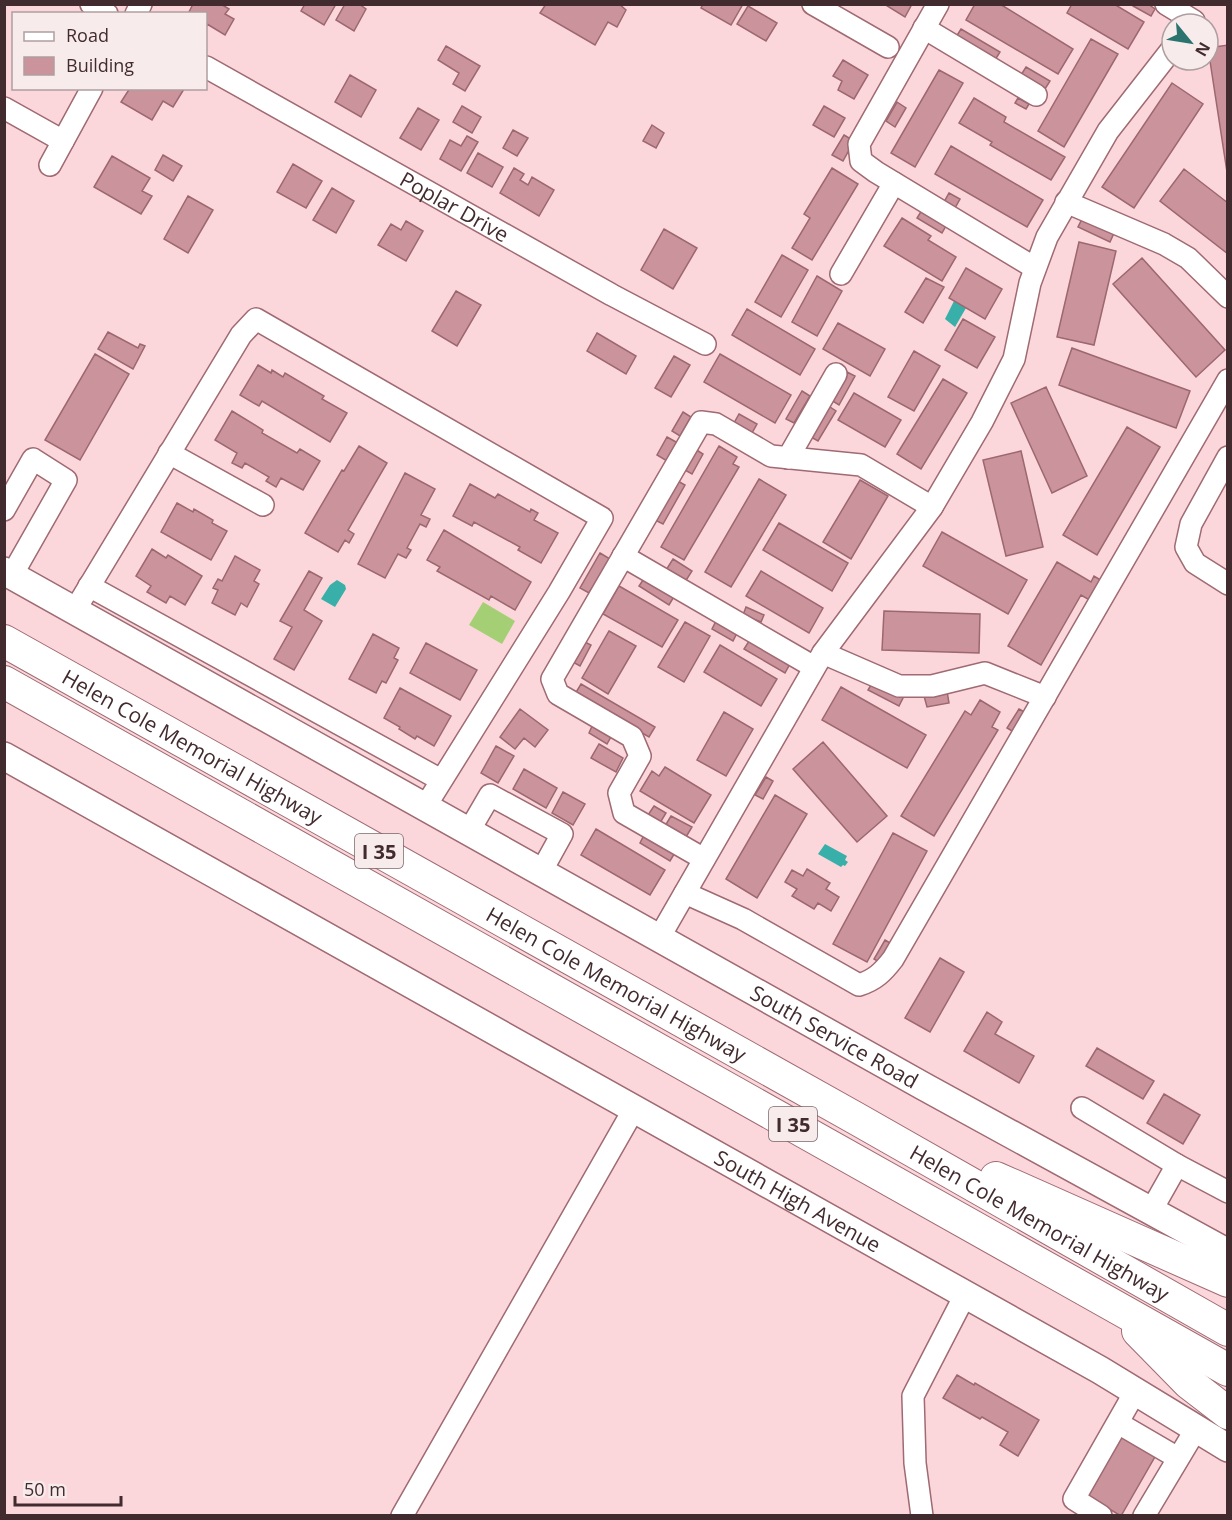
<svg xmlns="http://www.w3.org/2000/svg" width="1232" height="1520" viewBox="0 0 1232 1520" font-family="'Open Sans',sans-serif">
	<rect width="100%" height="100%" fill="#fbd7db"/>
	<path fill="#a5cf74" d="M 483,602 L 515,621 L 502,644 L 469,625 Z"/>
	<path fill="#38b0a9" d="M 954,301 L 966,308 L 955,327 L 945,319 Z
		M 337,580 L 345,585 L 346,589 L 335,607 L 321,599 L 330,585 Z
		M 825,844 L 847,856 L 845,860 L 848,862 L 845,866 L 843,865 L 841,867 L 818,854 Z"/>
	<path fill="#cb939b" stroke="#9c676f" stroke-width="1.5" d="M 193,4 L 221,4 L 229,9 L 225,14 L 234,19 L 225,35 L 207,24 L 206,27 L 206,14 L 188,14 Z
		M 305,4 L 336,4 L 324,25 L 301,11 Z
		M 345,4 L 359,4 L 366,9 L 354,31 L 336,20 Z
		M 546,4 L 619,4 L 626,10 L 617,27 L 608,22 L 595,45 L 540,13 Z
		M 703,4 L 743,4 L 731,25 L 701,8 Z
		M 884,4 L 912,4 L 905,17 Z
		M 975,4 L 1000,4 L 1073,49 L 1058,74 L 966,20 Z
		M 1072,4 L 1114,4 L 1144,22 L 1128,49 L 1067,13 Z
		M 1133,4 L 1148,4 L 1155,9 L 1151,16 L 1133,6 Z
		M 748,6 L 777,23 L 766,41 L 737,24 Z
		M 961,29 L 1000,52 L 995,60 L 956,37 Z
		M 1091,39 L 1118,54 L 1064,147 L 1038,131 Z
		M 1228,45 L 1228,172 L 1227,172 L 1208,48 Z
		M 446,46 L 480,66 L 465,91 L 453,84 L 459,73 L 438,60 Z
		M 843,60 L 868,75 L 854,99 L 838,90 L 842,81 L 833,76 Z
		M 1026,67 L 1050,81 L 1045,89 L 1021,75 Z
		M 939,70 L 963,83 L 915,167 L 891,153 Z
		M 350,75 L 376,90 L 361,117 L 335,102 Z
		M 1172,83 L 1203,104 L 1134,208 L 1102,187 Z
		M 130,88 L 184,88 L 184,89 L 173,107 L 163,101 L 152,120 L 121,102 Z
		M 974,98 L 1006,117 L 1004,122 L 1065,157 L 1051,180 L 990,145 L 992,142 L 959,123 Z
		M 1018,98 L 1029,104 L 1026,109 L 1015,103 Z
		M 897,102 L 906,108 L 895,127 L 886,121 Z
		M 462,106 L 481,117 L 472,133 L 453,122 Z
		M 824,106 L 845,118 L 834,137 L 813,125 Z
		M 418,108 L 439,120 L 421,150 L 400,138 Z
		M 652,125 L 664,133 L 656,148 L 643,141 Z
		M 513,130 L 528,138 L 517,156 L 503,148 Z
		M 844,135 L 854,141 L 843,161 L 832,155 Z
		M 467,136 L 478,142 L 461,171 L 440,159 L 450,140 L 461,146 Z
		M 951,146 L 1043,200 L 1027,227 L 935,174 Z
		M 478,153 L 503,167 L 492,187 L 467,173 Z
		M 163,155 L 182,166 L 173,181 L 155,170 Z
		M 112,156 L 150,178 L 142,191 L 152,196 L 141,214 L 94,187 Z
		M 293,164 L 322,181 L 306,208 L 277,192 Z
		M 514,168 L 524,174 L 520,180 L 528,185 L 532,177 L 554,190 L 539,216 L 500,193 Z
		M 832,168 L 858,184 L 812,260 L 792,248 L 810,218 L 804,214 Z
		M 1184,169 L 1228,203 L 1228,254 L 1160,201 Z
		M 332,188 L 354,201 L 336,233 L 313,220 Z
		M 949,193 L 960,199 L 955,208 L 944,202 Z
		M 188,196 L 213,210 L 188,253 L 164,239 Z
		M 922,210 L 947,224 L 942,233 L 917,218 Z
		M 1083,217 L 1115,231 L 1110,242 L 1078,227 Z
		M 902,218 L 931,236 L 928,240 L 956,257 L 942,281 L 884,246 Z
		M 406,221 L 423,231 L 406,261 L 378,245 L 391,224 L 401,230 Z
		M 664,229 L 697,248 L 673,289 L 641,270 Z
		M 1079,242 L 1116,251 L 1094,345 L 1057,337 Z
		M 782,255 L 808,270 L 781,317 L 755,302 Z
		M 1142,258 L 1225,350 L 1196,377 L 1113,284 Z
		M 966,268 L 1002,289 L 985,319 L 949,298 Z
		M 817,276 L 842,291 L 817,336 L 792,322 Z
		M 926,278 L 944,287 L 923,323 L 905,312 Z
		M 456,291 L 481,305 L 457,346 L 432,331 Z
		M 747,309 L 815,349 L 800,375 L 732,335 Z
		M 963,319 L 995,337 L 977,368 L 945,350 Z
		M 838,323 L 885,349 L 870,376 L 823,349 Z
		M 108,332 L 138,348 L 140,344 L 145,346 L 133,369 L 98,349 Z
		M 597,333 L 636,356 L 626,374 L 587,351 Z
		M 1072,348 L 1190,391 L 1176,428 L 1059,385 Z
		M 914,351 L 940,366 L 914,411 L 888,397 Z
		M 95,354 L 129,374 L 80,460 L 45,440 Z
		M 720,354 L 791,395 L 775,423 L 704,382 Z
		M 674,356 L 690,365 L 671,397 L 655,388 Z
		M 258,365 L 271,373 L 272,370 L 283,377 L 285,373 L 324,396 L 322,399 L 347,413 L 330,442 L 262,401 L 259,406 L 240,395 Z
		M 847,372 L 855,376 L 839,405 L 831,400 Z
		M 943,379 L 967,393 L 921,469 L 897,454 Z
		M 1046,387 L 1087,476 L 1052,493 L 1011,403 Z
		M 802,391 L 810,396 L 794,423 L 786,419 Z
		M 854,393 L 901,420 L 885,447 L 838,420 Z
		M 827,405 L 836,411 L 818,441 L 809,436 Z
		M 232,411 L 263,430 L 262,433 L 297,453 L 300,449 L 320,461 L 303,490 L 281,478 L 276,487 L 266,481 L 269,477 L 245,463 L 242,468 L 232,463 L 237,453 L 215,440 Z
		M 683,412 L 691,417 L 680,436 L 672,431 Z
		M 739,414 L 757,424 L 752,433 L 734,423 Z
		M 1127,427 L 1160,447 L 1097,555 L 1063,535 Z
		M 667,437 L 678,443 L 667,461 L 657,455 Z
		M 359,446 L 387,463 L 348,530 L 354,534 L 349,543 L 345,540 L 338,552 L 305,533 L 342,470 L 344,471 Z
		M 719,446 L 737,457 L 733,464 L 739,467 L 684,560 L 661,547 Z
		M 695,449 L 703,454 L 692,474 L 683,469 Z
		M 1021,451 L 1043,547 L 1006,556 L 983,460 Z
		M 405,473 L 435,489 L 421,515 L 430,519 L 426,527 L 420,524 L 407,548 L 411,550 L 406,558 L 398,554 L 385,578 L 358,564 Z
		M 759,479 L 786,495 L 731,587 L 705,572 Z
		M 676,480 L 685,485 L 663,524 L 653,519 Z
		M 860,480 L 888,496 L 851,559 L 823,542 Z
		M 470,484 L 495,498 L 498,494 L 530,512 L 531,509 L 538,513 L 534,520 L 558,533 L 541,563 L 518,550 L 520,547 L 474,522 L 472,526 L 453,516 Z
		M 177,503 L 193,512 L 194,509 L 213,520 L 212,523 L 227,531 L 211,560 L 161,532 Z
		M 779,523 L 848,563 L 832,591 L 763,550 Z
		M 444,530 L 531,582 L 515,610 L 491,596 L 489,600 L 437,571 L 440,567 L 427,560 Z
		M 942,532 L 1027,580 L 1008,614 L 923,566 Z
		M 152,549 L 166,558 L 168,555 L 202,576 L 185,605 L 170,596 L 166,603 L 147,592 L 151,586 L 136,576 Z
		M 600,553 L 610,559 L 589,593 L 580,588 Z
		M 235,556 L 260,570 L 254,581 L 259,584 L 247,607 L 241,603 L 235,615 L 212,603 L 218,590 L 213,588 L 218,579 L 222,581 Z
		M 673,559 L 692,571 L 685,582 L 666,570 Z
		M 1057,562 L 1091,582 L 1094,576 L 1104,582 L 1093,602 L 1081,595 L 1041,665 L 1008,646 Z
		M 309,571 L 322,578 L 304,610 L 322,621 L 294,670 L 274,659 L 292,627 L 280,621 Z
		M 761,571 L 823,608 L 809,633 L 746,596 Z
		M 645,577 L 675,595 L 669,605 L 639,586 Z
		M 619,586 L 678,620 L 662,647 L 603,614 Z
		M 746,607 L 764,615 L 761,622 L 743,615 Z
		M 884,611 L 980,614 L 979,653 L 882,650 Z
		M 716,621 L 737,633 L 733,641 L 712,629 Z
		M 685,622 L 710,636 L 684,682 L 658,667 Z
		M 609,631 L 636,646 L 608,694 L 582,678 Z
		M 373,634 L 399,648 L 394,658 L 398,660 L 386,683 L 382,681 L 376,693 L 349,679 Z
		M 751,638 L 791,662 L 785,673 L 744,649 Z
		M 583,641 L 591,645 L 580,666 L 571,661 Z
		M 426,643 L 477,670 L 460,700 L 410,673 Z
		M 720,645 L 777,679 L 761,706 L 704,672 Z
		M 874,680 L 904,696 L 899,706 L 868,690 Z
		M 581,684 L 655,727 L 649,737 L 575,694 Z
		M 841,687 L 926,735 L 907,768 L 822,720 Z
		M 400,688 L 451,716 L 434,746 L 417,736 L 415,739 L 399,729 L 400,727 L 384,718 Z
		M 947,691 L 949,703 L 927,707 L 924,696 Z
		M 980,700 L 1000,712 L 992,727 L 998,730 L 934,836 L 901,816 L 965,711 L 971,715 Z
		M 520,709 L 548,730 L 535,747 L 524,738 L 515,749 L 500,737 Z
		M 1019,709 L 1028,714 L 1017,734 L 1007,728 Z
		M 724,712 L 753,729 L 726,776 L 697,760 Z
		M 593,724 L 612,735 L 607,744 L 589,733 Z
		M 823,742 L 887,816 L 857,842 L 793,769 Z
		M 599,744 L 623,758 L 616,772 L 591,758 Z
		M 496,746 L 514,756 L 498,783 L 481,773 Z
		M 665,767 L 711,795 L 694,823 L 640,791 L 652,771 L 659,776 Z
		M 524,769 L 557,788 L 546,808 L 513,789 Z
		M 766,777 L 773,781 L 763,799 L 755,795 Z
		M 563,792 L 585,804 L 573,825 L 552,813 Z
		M 775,795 L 807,814 L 757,898 L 726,879 Z
		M 654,806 L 666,813 L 660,823 L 648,815 Z
		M 671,816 L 692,827 L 686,837 L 665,826 Z
		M 596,829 L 665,870 L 650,895 L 581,855 Z
		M 645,833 L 676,851 L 670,861 L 640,843 Z
		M 893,833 L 927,851 L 867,962 L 833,944 Z
		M 807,869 L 830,883 L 826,889 L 839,897 L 831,911 L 818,903 L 814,909 L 792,896 L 797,889 L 785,882 L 792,870 L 803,876 Z
		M 885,940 L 895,946 L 884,965 L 874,959 Z
		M 940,958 L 964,972 L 930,1032 L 905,1018 Z
		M 987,1012 L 1002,1022 L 995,1034 L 1034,1056 L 1019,1083 L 964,1051 Z
		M 1097,1048 L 1154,1081 L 1143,1099 L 1086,1066 Z
		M 1164,1094 L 1200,1115 L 1183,1144 L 1147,1123 Z
		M 957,1375 L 974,1385 L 975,1383 L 1039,1420 L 1018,1456 L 1000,1445 L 1008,1432 L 982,1417 L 980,1419 L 943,1398 Z
		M 1121,1435 L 1156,1455 L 1121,1516 L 1086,1495 Z"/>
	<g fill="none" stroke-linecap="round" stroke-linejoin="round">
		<g stroke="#9f6a72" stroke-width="24">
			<g id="minor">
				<path d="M 91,4 L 107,14"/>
				<path d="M 813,4 L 888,47"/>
				<path d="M 938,4 L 859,144 L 861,161 L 876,172 L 1035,268"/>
				<path d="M 1166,4 L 1194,21"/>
				<path d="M 136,14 L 141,4"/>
				<path d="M 924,28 L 1036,95"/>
				<path id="s1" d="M 206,67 L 612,295 L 705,344"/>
				<path d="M 4,108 L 63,141"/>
				<path d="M 50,165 L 92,88"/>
				<path d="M 1066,202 L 1164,244 L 1188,258 L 1228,297"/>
				<path d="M 841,274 L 894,183"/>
				<path d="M 169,453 L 263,505"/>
				<path d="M 1228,457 L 1191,524 L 1186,547 L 1195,563 L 1228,584"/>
				<path d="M 788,458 L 836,374"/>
				<path d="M 4,510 L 33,459 L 66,480 L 12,575"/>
				<path d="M 623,556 L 814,667"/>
				<path d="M 89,586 L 441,780"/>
				<path d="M 75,610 L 241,335 L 256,319 L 602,518 L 559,592 L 425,807"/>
				<path d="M 823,653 L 899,686 L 932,686 L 985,673 L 1045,697"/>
				<path d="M 469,831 L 490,795 L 562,834 L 541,872"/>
				<path d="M 704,859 L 624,813 L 619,793 L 640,756 L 632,737 L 558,694 L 552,679 L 701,422 L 716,424 L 771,456 L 861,465 L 932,507"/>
				<path d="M 685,893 L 743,919 L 859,985 C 875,980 883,972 893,959 L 1228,380"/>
				<path d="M 659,938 L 823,653 L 932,507 L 982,422 L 1014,359 L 1030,283 L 1047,237 L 1108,131 L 1172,49"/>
				<path d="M 1082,1108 L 1177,1165 L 1151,1211"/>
				<path d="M 1177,1165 L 1228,1192"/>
				<path d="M 1118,1423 L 1178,1458"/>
				<path d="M 402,1516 L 634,1109"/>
				<path d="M 922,1516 L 915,1463 L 913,1396 L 965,1295"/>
				<path d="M 1101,1516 L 1074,1499 L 1135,1392"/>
				<path d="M 1144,1516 L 1196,1429"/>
			</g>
		</g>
		<g stroke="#9f6a72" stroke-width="30">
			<g id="major">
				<path id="s2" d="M 4,571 L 923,1086 L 1228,1253"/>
				<path id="s3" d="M 4,756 L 1100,1370 L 1228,1448"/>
			</g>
		</g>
		<g stroke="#9f6a72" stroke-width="34">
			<g id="highway">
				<path id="s4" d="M 4,641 L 857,1119 L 1228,1330"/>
				<path d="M 4,682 L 1228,1370"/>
				<path d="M 996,1178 L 1228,1281"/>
				<path d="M 1138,1331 L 1189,1383 L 1228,1413"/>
			</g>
		</g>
		<use href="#minor" stroke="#fff" stroke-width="21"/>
		<use href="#major" stroke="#fff" stroke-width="27"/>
		<use href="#highway" stroke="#fff" stroke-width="32"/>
	</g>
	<g text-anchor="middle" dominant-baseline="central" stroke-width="6" stroke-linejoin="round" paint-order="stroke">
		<g fill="#f8ebec" stroke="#796567" stroke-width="1.5">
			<rect x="355" y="834" width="48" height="34" rx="4.5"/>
			<rect x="769" y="1107" width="48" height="34" rx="4.5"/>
		</g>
		<g font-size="20" font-weight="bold" fill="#422b2e">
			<text x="379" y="851">I 35</text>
			<text x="793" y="1124">I 35</text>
		</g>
		<g font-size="21" fill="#422b2e" stroke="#f8ebec">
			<text stroke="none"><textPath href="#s1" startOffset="285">Poplar Drive</textPath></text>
			<text stroke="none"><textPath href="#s4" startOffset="216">Helen Cole Memorial Highway</textPath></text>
			<text stroke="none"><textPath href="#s4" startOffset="702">Helen Cole Memorial Highway</textPath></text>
			<text stroke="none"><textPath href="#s2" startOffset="952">South Service Road</textPath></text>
			<text stroke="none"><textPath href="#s3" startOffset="910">South High Avenue</textPath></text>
			<text stroke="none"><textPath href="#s4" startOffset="1188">Helen Cole Memorial Highway</textPath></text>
		</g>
	</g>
	<rect width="1232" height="1520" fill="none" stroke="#422b2e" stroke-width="12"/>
	<rect x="12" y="12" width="195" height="78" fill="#f8ebec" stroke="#af9ea0" stroke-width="1.5"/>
	<rect x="24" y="32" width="30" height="9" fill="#ffffff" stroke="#af9ea0" stroke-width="1.5"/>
	<text x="66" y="42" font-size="18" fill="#422b2e">Road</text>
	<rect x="24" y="57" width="30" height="18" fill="#cb939b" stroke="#af9ea0" stroke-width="1.5"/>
	<text x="66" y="72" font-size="18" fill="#422b2e">Building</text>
	<g transform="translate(1190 42) rotate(120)"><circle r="28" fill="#f8ebec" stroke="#af9ea0" stroke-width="1.5"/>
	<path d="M0-4.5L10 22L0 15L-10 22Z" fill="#2a736e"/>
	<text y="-9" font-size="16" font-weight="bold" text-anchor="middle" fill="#422b2e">N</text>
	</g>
	<path d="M15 1496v9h106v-9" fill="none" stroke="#422b2e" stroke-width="3"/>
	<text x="24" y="1496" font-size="18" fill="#422b2e" stroke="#f8ebec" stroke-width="4.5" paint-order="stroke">50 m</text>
</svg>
